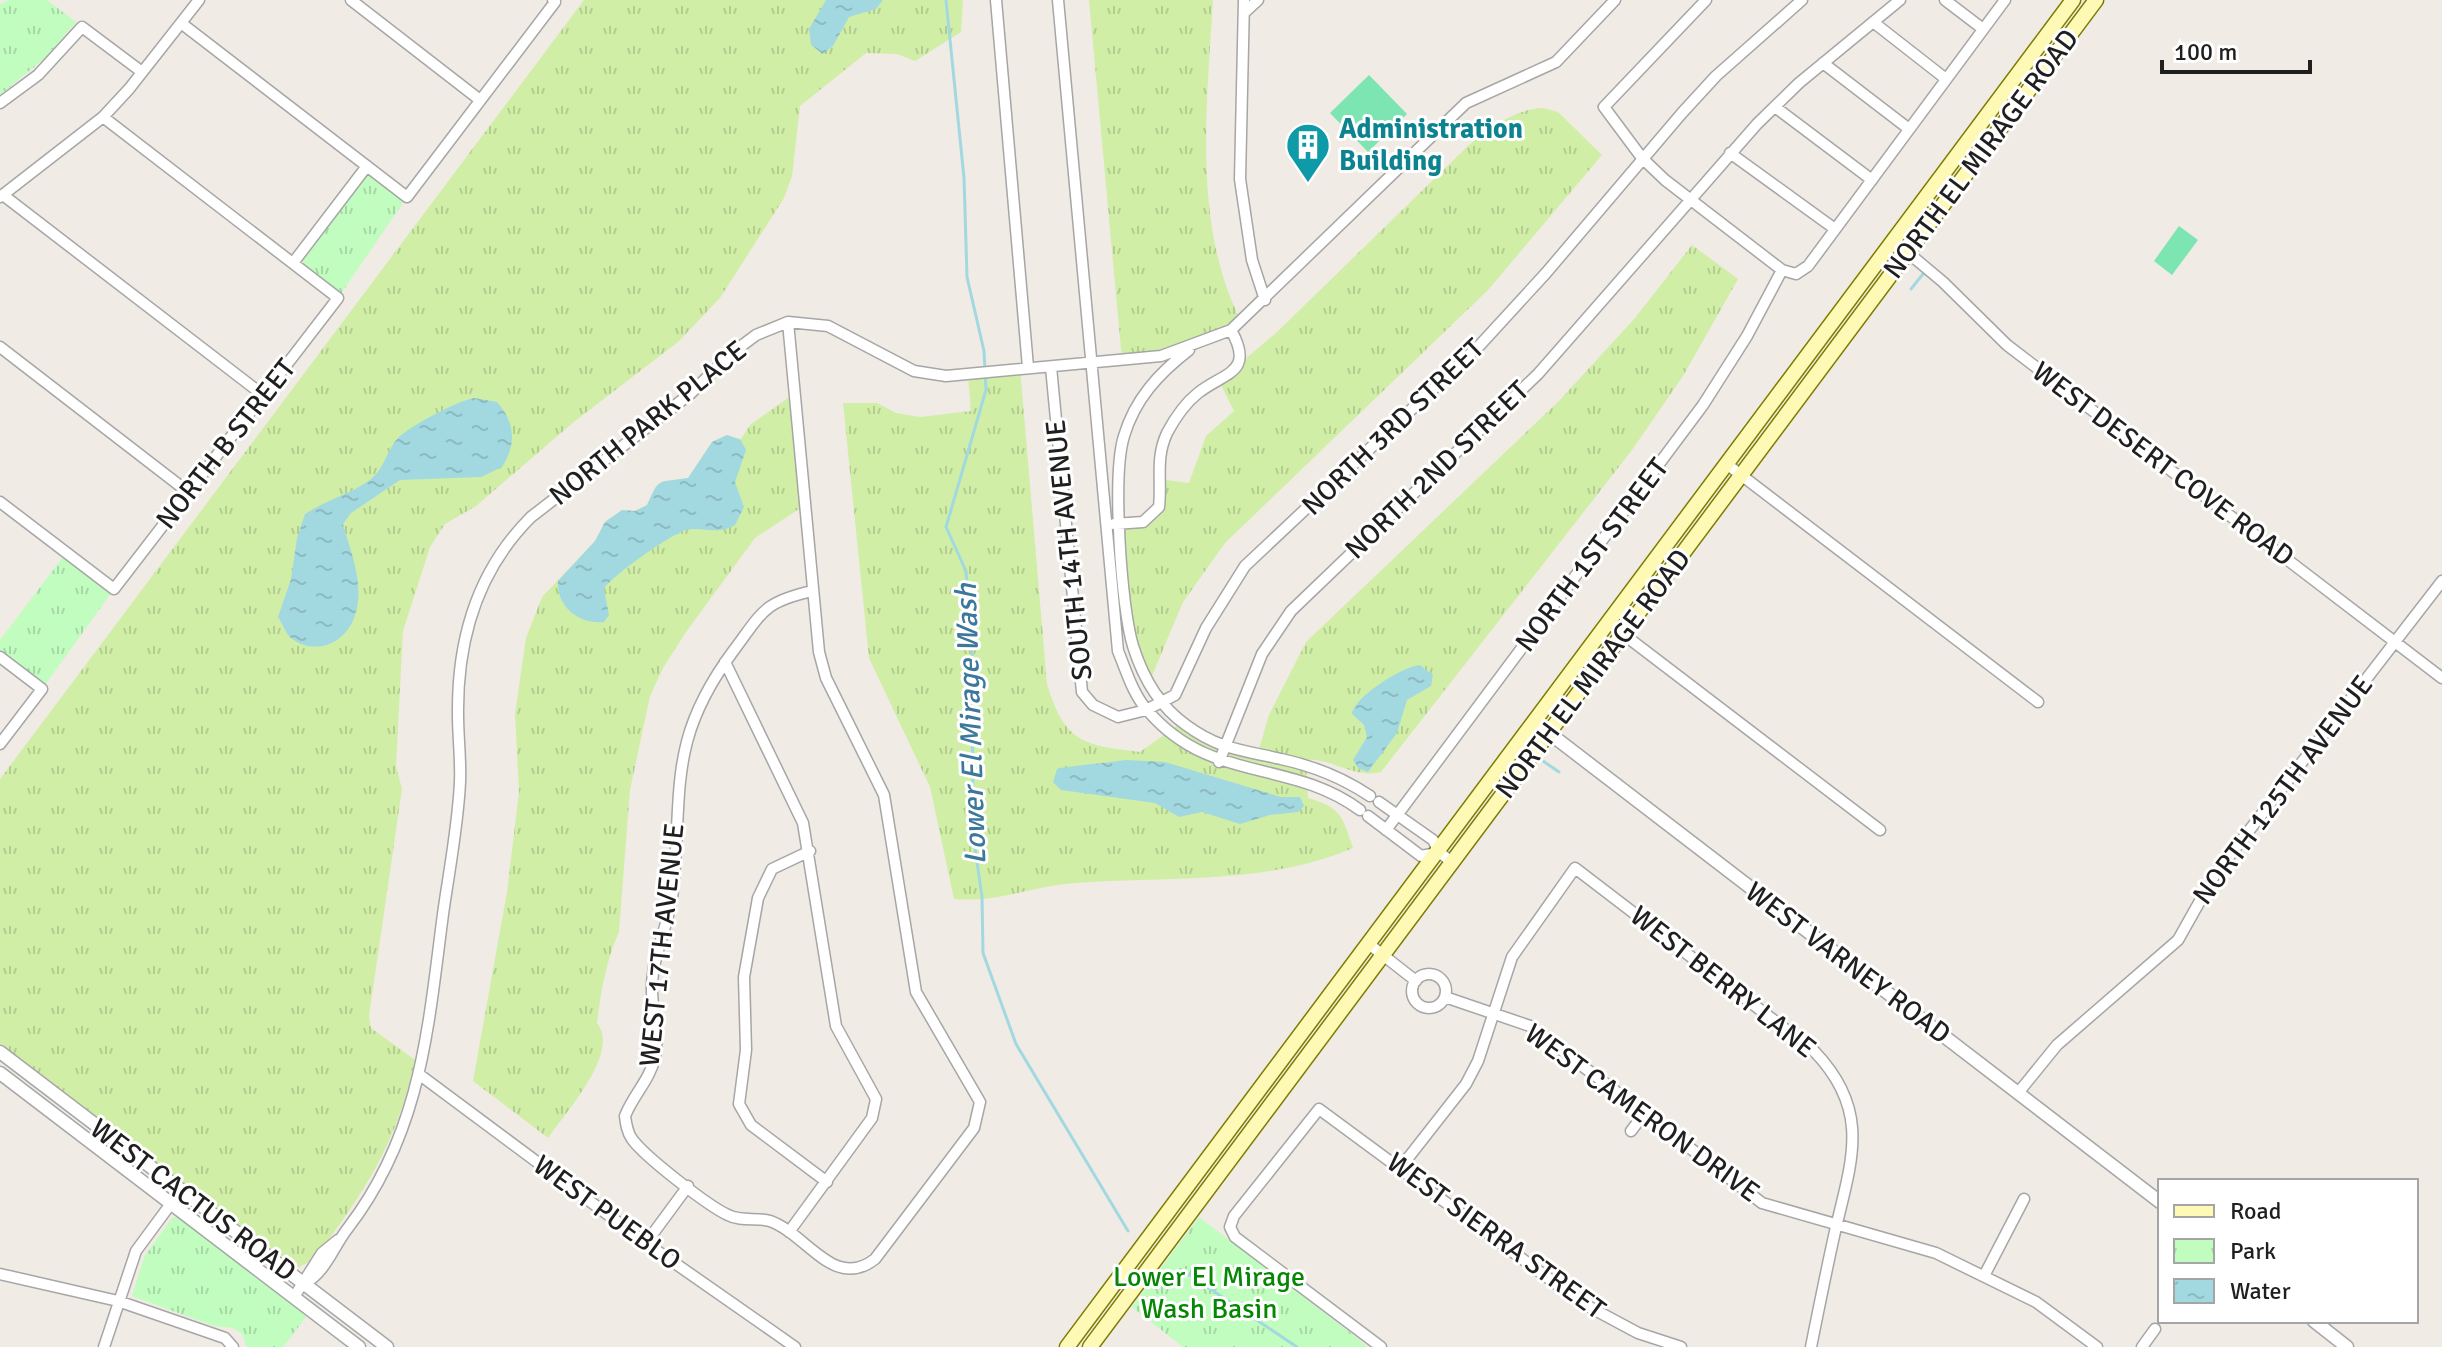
<svg xmlns="http://www.w3.org/2000/svg" width="2442" height="1347" viewBox="0 0 2442 1347" font-family="Signika,sans-serif">
	<defs>
		<pattern id="grass-tufts" width="24" height="20" patternUnits="userSpaceOnUse" patternTransform="scale(2)"><rect width="24" height="20" fill="#d1eea7"/><path d="M3 7l-1-3M5 7V3M7 7l1-3M15 17l-1-3M17 17v-4M19 17l1-3" fill="none" stroke="#b3cc8f"/></pattern>
		<pattern id="park-tufts" width="24" height="20" patternUnits="userSpaceOnUse" patternTransform="scale(2)"><rect width="24" height="20" fill="#c0fdbf"/><path d="M3 7l-1-3M5 7V3M7 7l1-3M15 17l-1-3M17 17v-4M19 17l1-3" fill="none" stroke="#a5d8a4"/></pattern>
		<pattern id="water-ripples" width="26" height="14" patternUnits="userSpaceOnUse" patternTransform="scale(2)"><rect width="26" height="14" fill="#a2d9e1"/><path d="M2 4q2-2 4 0t4 0M15 11q2-2 4 0t4 0" fill="none" stroke="#8bbac1"/></pattern>
	</defs>
	<rect width="100%" height="100%" fill="#f0ebe4"/>
	<path fill="url(#grass-tufts)" d="M 584,0 L 963,0 L 961,32 L 915,61 L 897,54 L 866,53 L 800,106 L 792,176 L 784,198 L 720,298 L 678,342 L 575,421 L 476,506 L 445,524 L 430,547 L 403,631 L 396,766 L 402,789 L 369,1016 L 371,1028 L 415,1060 C 397,1143 364,1194 313,1260 L 297,1268 L 0,1044 L 0,779 Z
		M 1089,0 L 1213,0 C 1207,104 1192,225 1241,321 L 1193,346 L 1122,360 Z
		M 1543,108 L 1558,112 L 1602,155 L 1488,290 L 1225,543 L 1183,602 L 1149,683 L 1132,645 L 1120,523 L 1143,522 L 1155,513 L 1158,479 L 1189,483 L 1206,436 L 1234,411 L 1219,381 L 1276,333 L 1469,145 C 1490,128 1515,109 1543,108 Z
		M 1692,245 L 1738,279 L 1683,376 L 1632,450 L 1381,772 C 1354,779 1333,758 1306,760 L 1308,798 C 1342,808 1342,816 1353,848 C 1268,885 1166,876 1075,883 C 1033,886 997,903 954,899 L 930,787 L 869,658 L 843,403 L 877,403 L 896,413 L 920,417 L 971,411 L 968,375 L 1020,368 L 1047,684 C 1065,743 1083,745 1140,752 L 1182,722 L 1257,756 L 1269,715 L 1306,642 L 1559,401 L 1635,318 Z
		M 795,393 L 805,505 L 755,538 L 686,632 L 663,668 L 650,696 L 630,790 L 619,932 C 606,961 601,991 597,1023 C 621,1052 565,1113 548,1138 L 473,1081 L 507,892 L 519,792 L 515,714 L 526,638 L 542,597 L 595,541 L 605,522 L 622,510 L 635,511 L 647,505 C 660,477 656,483 688,478 L 712,442 L 727,435 L 741,439 L 750,425 Z"/>
	<path fill="url(#park-tufts)" d="M 9,0 L 47,0 L 76,22 L 46,57 L 0,95 L 0,4 Z
		M 367,166 L 407,197 L 338,298 L 293,263 Z
		M 66,553 L 114,589 L 42,689 L 0,657 L 0,640 Z
		M 179,1216 L 309,1313 L 283,1347 L 247,1347 L 242,1334 L 233,1328 L 214,1326 L 132,1296 L 144,1257 L 172,1218 Z
		M 1199,1217 L 1357,1338 L 1368,1347 L 1183,1347 L 1132,1307 Z"/>
	<path fill="#7de5b1" d="M 1369,75 L 1407,114 L 1368,152 L 1330,113 Z
		M 2179,226 L 2198,240 L 2172,275 L 2154,261 Z"/>
	<path fill="url(#water-ripples)" d="M 826,0 L 883,0 L 876,9 L 849,17 L 833,46 L 823,54 L 811,45 L 809,29 Z
		M 474,398 L 497,402 C 515,422 517,444 502,467 L 481,477 L 400,480 L 351,513 L 343,524 C 351,553 365,585 355,615 C 347,643 315,657 291,638 C 286,634 282,623 278,617 L 291,579 L 297,538 L 305,514 C 326,500 351,494 371,479 C 385,468 386,451 398,438 C 410,426 457,401 474,398 Z
		M 727,435 L 741,440 L 746,450 L 735,482 L 744,507 L 735,525 C 717,536 704,526 686,530 C 673,533 610,577 604,589 L 609,615 L 604,622 C 580,625 556,607 558,581 L 595,541 L 605,522 L 622,510 L 635,511 L 647,505 C 660,477 656,483 688,478 L 712,442 Z
		M 1420,665 L 1433,675 L 1431,686 L 1407,700 L 1397,733 L 1368,772 L 1358,768 L 1353,760 L 1367,737 L 1364,725 L 1352,714 C 1354,697 1403,666 1420,665 Z
		M 1126,760 L 1165,762 L 1281,797 L 1300,797 L 1304,806 L 1298,812 L 1270,815 L 1240,824 L 1202,812 L 1179,817 L 1155,803 L 1061,790 L 1053,782 L 1057,769 C 1061,767 1114,762 1126,760 Z"/>
	<g fill="none" stroke-linecap="round" stroke-linejoin="round">
		<path stroke="#a2d9e1" stroke-width="3" d="M 946,0 L 964,178 L 967,277 L 984,351 L 986,390 L 946,527 L 966,571 L 972,645 L 973,834 L 982,897 L 983,953 L 1016,1044 L 1128,1231
			M 1911,289 L 1923,274
			M 1543,761 L 1559,772
			M 1182,1270 L 1297,1347"/>
		<g stroke="#a6a6a6" stroke-width="13">
			<path id="minor" d="M 351,0 L 480,100
				M 996,0 L 1028,367
				M 1058,0 L 1118,651 C 1126,670 1133,695 1148,711 C 1211,784 1289,758 1360,810
				M 1244,0 L 1240,179 L 1252,260 L 1265,300
				M 1706,0 L 1604,107 L 1642,158 L 1665,180 L 1782,270 L 1796,274 L 1808,266 L 2005,0
				M 1945,0 L 1983,29
				M 1245,12 L 1258,0
				M 1873,22 L 1946,79
				M 181,23 L 407,197 L 555,2 L 553,0
				M 1823,63 L 1909,129
				M 0,103 L 38,75 L 82,27 L 142,72
				M 1775,107 L 1872,180
				M 1730,153 L 1835,229
				M 3,195 L 263,395
				M 0,197 L 103,117 L 129,89 L 199,0
				M 1894,241 L 1943,282 L 2007,345 L 2442,678
				M 293,263 L 367,166
				M 788,322 L 819,652 L 826,678 L 884,795 L 916,992 L 980,1102 L 974,1128 L 875,1259 C 834,1291 807,1234 770,1221 C 757,1217 741,1222 728,1215 C 708,1206 644,1156 632,1139 C 627,1132 626,1124 625,1116 C 633,1095 650,1080 655,1057 C 660,1031 651,1010 652,985 C 653,953 670,922 673,890 C 683,787 667,740 734,650 C 763,611 764,602 812,591
				M 0,347 L 188,492
				M 1189,350 C 1159,373 1135,399 1124,436 C 1112,474 1121,607 1133,646 C 1143,678 1159,706 1186,725 C 1220,750 1243,750 1281,759 C 1314,766 1343,778 1370,796
				M 1051,367 L 1082,692 L 1093,705 L 1118,717 L 1146,710 L 1175,695 L 1206,628 L 1245,566 L 1480,345 L 1546,273 L 1682,113 L 1716,76 L 1802,0
				M 1728,465 L 2038,702
				M 0,502 L 114,589 L 338,298 L 103,117
				M 1114,524 L 1143,522 L 1159,507 C 1162,480 1155,459 1167,433 C 1175,418 1184,404 1198,393 C 1225,372 1255,373 1231,330
				M 1610,624 L 1880,830
				M 0,657 L 42,689 L 0,744
				M 725,662 L 803,823 L 836,1026 L 876,1099 L 872,1118 L 789,1232
				M 1219,762 L 1262,654 L 1291,611 L 1538,374 L 1757,124 L 1799,83 L 1900,0
				M 1379,802 L 1433,840 L 1439,852 L 1453,863
				M 1368,816 L 1421,856 L 1437,853
				M 1386,830 L 1703,405 L 1747,336 L 1782,270
				M 810,851 L 772,869 L 758,898 L 744,977 L 746,1050 L 739,1104 L 751,1125 L 827,1182
				M 1370,945 L 1416,981
				M1412 991a17 17 0 1 1 34 0a17 17 0 1 1-34 0Z
				M 1445,997 L 1530,1026 L 1762,1203 L 1936,1253 L 2036,1302 L 2097,1347
				M 420,1075 L 646,1243 L 795,1347
				M 2018,1093 L 2057,1045 L 2178,940 L 2214,876 L 2442,581
				M 1631,1131 L 1644,1114
				M 1401,1167 L 1466,1084 L 1478,1061 L 1512,957 L 1575,868 L 1814,1051 C 1870,1109 1853,1157 1836,1227 C 1827,1267 1819,1307 1811,1347
				M 646,1243 L 688,1186
				M 0,1274 L 118,1301 L 225,1338 L 233,1347
				M 1985,1274 L 2024,1199
				M 304,1284 C 326,1272 333,1247 348,1228 C 421,1133 428,1029 443,914 C 449,871 458,826 460,782 C 461,760 458,737 458,715 C 457,639 477,571 531,517 L 690,394 L 732,353 L 756,335 L 788,322 L 828,326 L 914,371 L 946,376 L 1161,356 L 1231,330 L 1466,103 L 1556,62 L 1615,0
				M 294,1297 L 322,1253 L 338,1240
				M 104,1347 L 136,1251 L 181,1190
				M 1381,1347 L 1235,1237 L 1230,1227 L 1234,1216 L 1319,1109 L 1582,1303 L 1638,1333 L 1681,1347
				M 2142,1347 L 2155,1329"/>
		</g>
		<g stroke="#a6a6a6" stroke-width="15">
			<path id="tertiary" d="M 1536,723 L 2160,1202
				M 0,1052 L 387,1347
				M 0,1073 L 359,1347
				M 2314,1321 L 2347,1347"/>
		</g>
		<g stroke="#7c7c00" stroke-width="17">
			<path id="secondary" d="M 1067,1347 L 2073,0
				M 1090,1347 L 2096,0"/>
		</g>
		<use href="#minor" stroke="#fff" stroke-width="10"/>
		<use href="#tertiary" stroke="#fff" stroke-width="12"/>
		<use href="#secondary" stroke="#fefab5" stroke-width="14"/>
	</g>
	<defs>
		<g id="building-pin" transform="scale(2.3)"><path d="M0 17L-7.5 6A9.5 9.5 0 1 1 7.5 6Z" fill="#0f9aa8" stroke="#fff"/><path d="M-4-6H4V6H1V3H-1V6H-4ZM-2.5-4.3h1.7v1.8h-1.7ZM.8-4.3h1.7v1.8H.8ZM-2.5-1h1.7V.8h-1.7ZM.8-1h1.7V.8H.8Z" fill="#fff"/></g>
	</defs>
	<g fill-rule="evenodd">
		<use href="#building-pin" x="1308" y="145"/>
	</g>
	<g text-anchor="middle" dominant-baseline="central" stroke-width="6" stroke-linejoin="round" paint-order="stroke">
		<g font-size="28" font-weight="bold" fill="#0d838f" stroke="#fff" text-anchor="start">
			<text x="1339" y="129">Administration<tspan x="1339" dy="32">Building</tspan></text>
		</g>
		<g font-size="28" fill="#1f1f1f" stroke="#fff">
			<text transform="translate(1981 154) rotate(-53)">NORTH EL MIRAGE ROAD</text>
			<text transform="translate(648 423) rotate(-39)">NORTH PARK PLACE</text>
			<text transform="translate(1393 427) rotate(-44)">NORTH 3RD STREET</text>
			<text transform="translate(226 444) rotate(-52)">NORTH B STREET</text>
			<text transform="translate(2163 464) rotate(37)">WEST DESERT COVE ROAD</text>
			<text transform="translate(1437 470) rotate(-44)">NORTH 2ND STREET</text>
			<text transform="translate(1069 550) rotate(-96)">SOUTH 14TH AVENUE</text>
			<text transform="translate(1592 555) rotate(-53)">NORTH 1ST STREET</text>
			<text transform="translate(1593 674) rotate(-53)">NORTH EL MIRAGE ROAD</text>
			<text transform="translate(2283 790) rotate(-53)">NORTH 125TH AVENUE</text>
			<text transform="translate(662 945) rotate(-84)">WEST 17TH AVENUE</text>
			<text transform="translate(1848 963) rotate(37)">WEST VARNEY ROAD</text>
			<text transform="translate(1723 982) rotate(38)">WEST BERRY LANE</text>
			<text transform="translate(1642 1113) rotate(36)">WEST CAMERON DRIVE</text>
			<text transform="translate(193 1200) rotate(37)">WEST CACTUS ROAD</text>
			<text transform="translate(607 1213) rotate(36)">WEST PUEBLO</text>
			<text transform="translate(1496 1236) rotate(36)">WEST SIERRA STREET</text>
		</g>
		<g font-size="28" fill="#078604" stroke="#fff">
			<text x="1209" y="1277">Lower El Mirage<tspan x="1209" dy="32">Wash Basin</tspan></text>
		</g>
		<g font-size="30" font-style="italic" fill="#3c779c" stroke="#fff">
			<text transform="translate(971 724) rotate(-92)">Lower El Mirage Wash</text>
		</g>
	</g>
	<rect x="2158" y="1179" width="260" height="144" fill="#ffffff" stroke="#a5a5a5" stroke-width="2"/>
	<rect x="2174" y="1205" width="40" height="12" fill="#fefab5" stroke="#a5a5a5" stroke-width="2"/>
	<text x="2230" y="1219" font-size="24" fill="#1f1f1f">Road</text>
	<rect x="2174" y="1239" width="40" height="24" fill="url(#park-tufts)" stroke="#a5a5a5" stroke-width="2"/>
	<text x="2230" y="1259" font-size="24" fill="#1f1f1f">Park</text>
	<rect x="2174" y="1279" width="40" height="24" fill="url(#water-ripples)" stroke="#a5a5a5" stroke-width="2"/>
	<text x="2230" y="1299" font-size="24" fill="#1f1f1f">Water</text>
	<path d="M2162 60v12h148v-12" fill="none" stroke="#1f1f1f" stroke-width="4"/>
	<text x="2174" y="60" font-size="24" fill="#1f1f1f" stroke="#ffffff" stroke-width="6" paint-order="stroke">100 m</text>
</svg>
